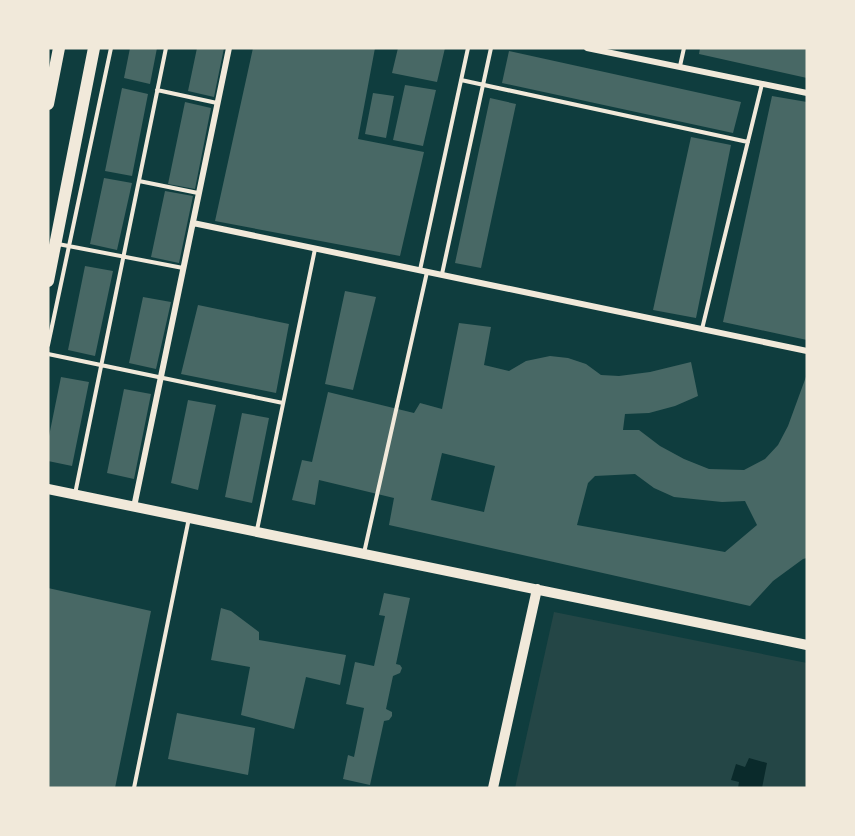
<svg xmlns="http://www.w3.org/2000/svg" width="855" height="836" viewBox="0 0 855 836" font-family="'Golos Text',sans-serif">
	<rect width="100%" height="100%" fill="#0f3d3e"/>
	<path fill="#244646" d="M 554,612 L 807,663 L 807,788 L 515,788 Z"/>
	<path fill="#0a2a2b" d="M 749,758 L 767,763 L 762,788 L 738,788 L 739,782 L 731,780 L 736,764 L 745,767 Z"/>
	<path fill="#486865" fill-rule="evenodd" d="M 130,48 L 157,48 L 150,84 L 124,78 Z
		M 197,48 L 224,48 L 214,97 L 188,91 Z
		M 253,48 L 375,48 L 358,139 L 424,152 L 400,256 L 215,221 Z
		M 398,48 L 445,48 L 437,82 L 392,73 Z
		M 700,48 L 807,48 L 807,78 L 699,54 Z
		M 509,51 L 741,102 L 733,133 L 502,83 Z
		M 405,85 L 436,90 L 423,146 L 393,140 Z
		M 122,88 L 148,94 L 132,176 L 105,171 Z
		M 373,93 L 394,96 L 386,138 L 365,134 Z
		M 772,96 L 807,102 L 807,340 L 723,322 Z
		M 490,98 L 516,104 L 481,268 L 455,263 Z
		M 185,102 L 211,108 L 195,189 L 168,184 Z
		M 691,137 L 731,145 L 696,318 L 653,310 Z
		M 104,178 L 132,183 L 117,250 L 90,244 Z
		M 165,191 L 193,196 L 179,263 L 151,257 Z
		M 85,266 L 113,271 L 95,356 L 68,350 Z
		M 345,291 L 376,297 L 353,390 L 325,384 Z
		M 143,297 L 171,302 L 156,369 L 129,363 Z
		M 198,305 L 289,324 L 276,393 L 181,374 Z
		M 459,323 L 491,327 L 484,365 L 509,371 L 526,361 L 550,356 L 568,358 L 586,364 L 601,375 L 619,376 L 650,372 L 691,362 L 698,396 L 675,406 L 649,413 L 625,414 L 623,430 L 639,430 L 660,446 L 684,459 L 709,469 L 744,470 L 765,459 L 778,445 L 788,426 L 807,374 L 807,558 L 803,559 L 773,581 L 750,606 L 389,525 L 394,498 L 319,480 L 315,505 L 292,500 L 302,460 L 312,462 L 328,392 L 414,413 L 420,403 L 442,409 ZM 442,453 L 495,466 L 484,512 L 431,500 ZM 635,474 L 654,488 L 674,497 L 722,502 L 745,501 L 757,525 L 725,552 L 577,525 L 588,483 L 595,476 Z
		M 61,377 L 89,382 L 72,466 L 48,461 L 48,441 Z
		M 124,389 L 151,394 L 134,479 L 107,473 Z
		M 188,400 L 216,405 L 198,490 L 171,483 Z
		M 242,413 L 269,418 L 252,503 L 225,497 Z
		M 48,588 L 151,611 L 115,788 L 48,788 Z
		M 384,593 L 410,598 L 396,664 L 400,665 L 402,668 L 400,673 L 393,676 L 386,709 L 392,712 L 392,716 L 389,720 L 384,721 L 370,785 L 343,779 L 348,755 L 354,757 L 364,708 L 346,704 L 355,662 L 374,666 L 385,616 L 379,615 Z
		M 221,608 L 231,611 L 259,632 L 259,640 L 346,655 L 340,685 L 306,677 L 294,729 L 241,715 L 250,667 L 211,660 Z
		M 177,713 L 255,728 L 248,775 L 168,759 Z"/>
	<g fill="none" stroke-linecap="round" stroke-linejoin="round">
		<path stroke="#f1e9da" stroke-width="4" d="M 680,66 L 684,48
			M 461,80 L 748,142
			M 157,90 L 217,103
			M 139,181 L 198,193
			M 58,244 L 183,268
			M 420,270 L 468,48
			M 442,274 L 491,48
			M 702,329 L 762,84
			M 48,345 L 111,48
			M 48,354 L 283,403
			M 75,494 L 166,48
			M 257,530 L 315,249
			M 364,553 L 427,272
			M 134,788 L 189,518"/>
		<path stroke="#f1e9da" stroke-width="6" d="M 587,48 L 807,93
			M 193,223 L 807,351
			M 134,507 L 229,48"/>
		<path stroke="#f1e9da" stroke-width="10" d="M 48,489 L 807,645
			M 493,788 L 537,589"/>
		<path stroke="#f1e9da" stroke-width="12" d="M 48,104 L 59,48
			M 48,281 L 94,48"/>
	</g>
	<rect width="855" height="836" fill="none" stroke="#f1e9da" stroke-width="99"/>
</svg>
